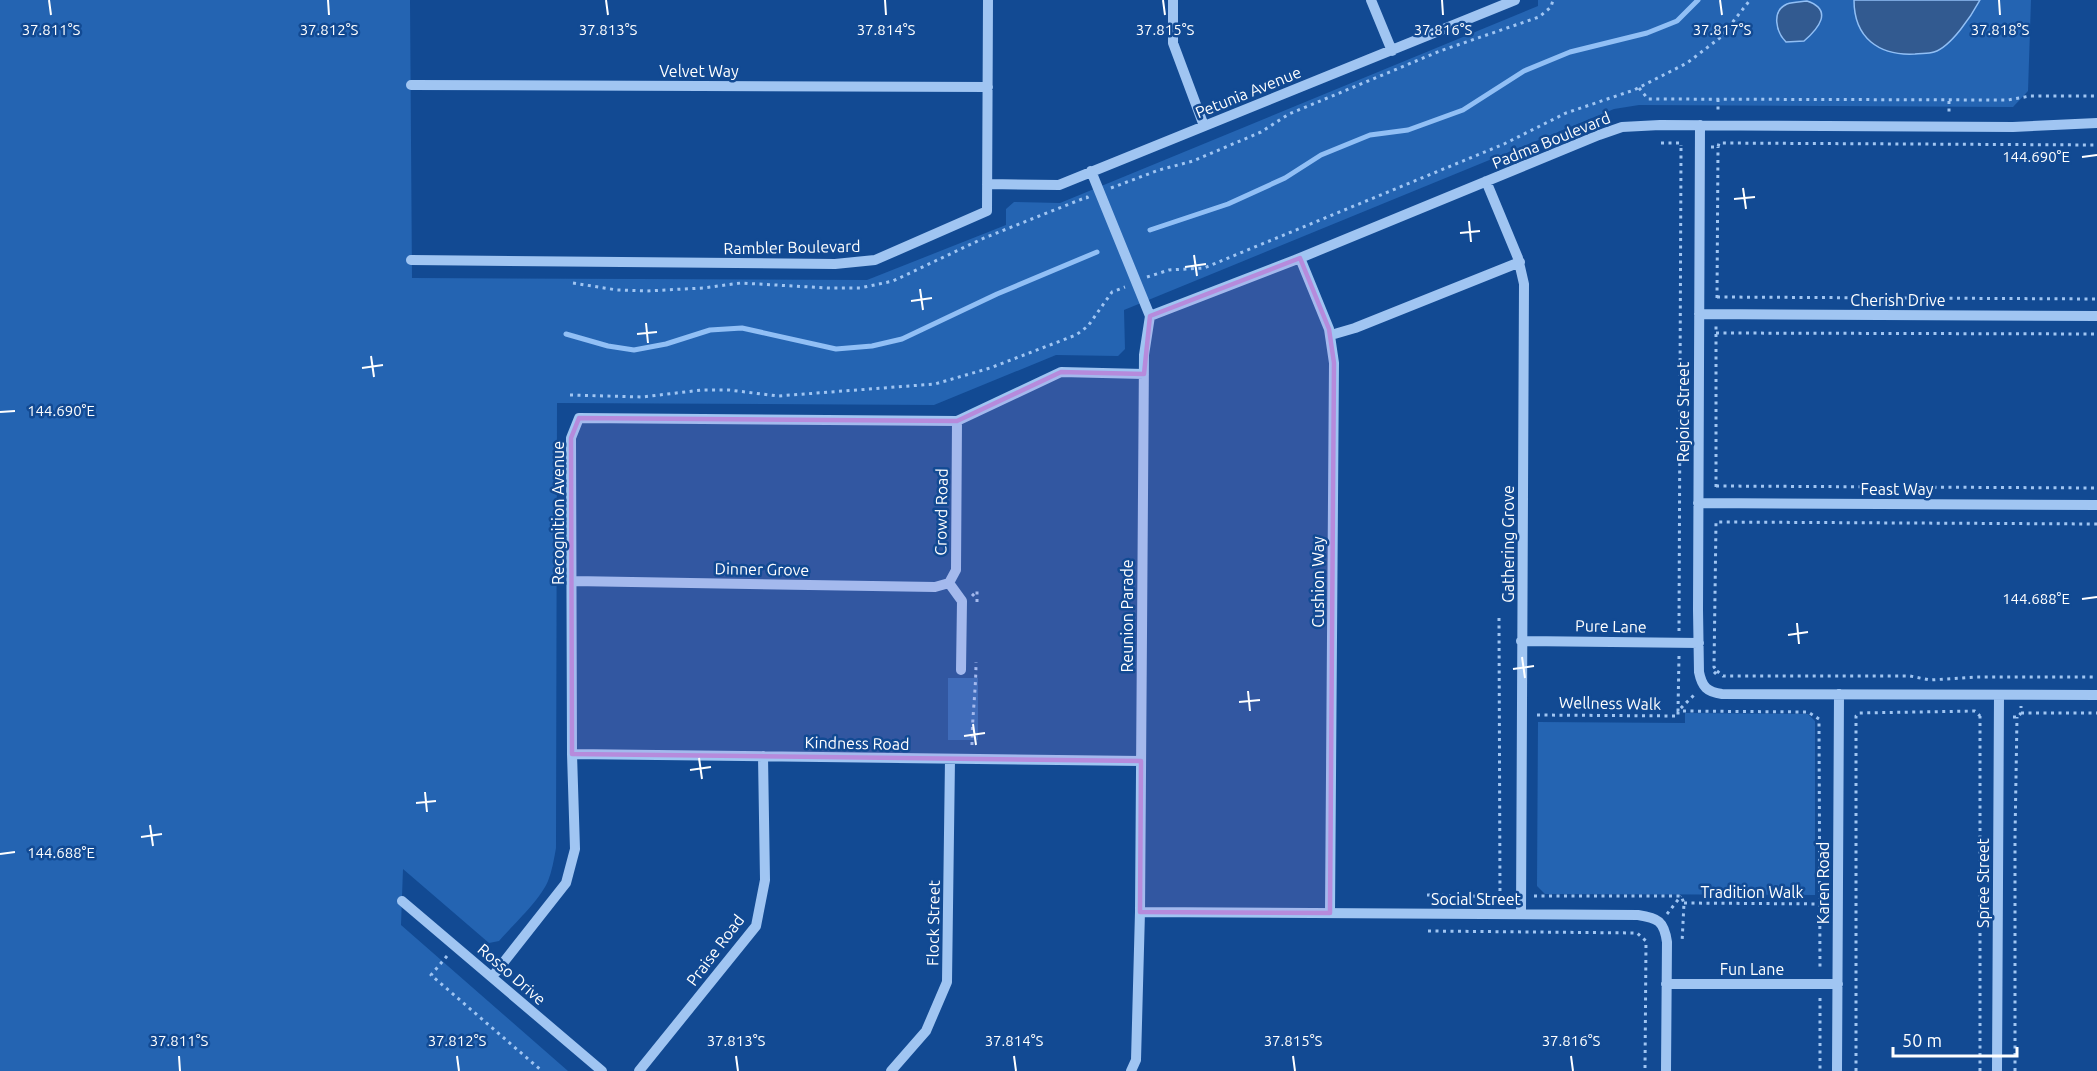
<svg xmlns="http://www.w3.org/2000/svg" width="2097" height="1071" viewBox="0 0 2097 1071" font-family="Ubuntu,sans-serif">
	<rect width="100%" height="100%" fill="#124a93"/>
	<path fill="#2464b2" d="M 0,0 L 410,0 L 412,278 L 867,280 L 1006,225 L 1006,209 L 1014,202 L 1060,203 L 1538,6 L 1538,0 L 2031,0 L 2028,91 L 2013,107 L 1639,105 L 1614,109 L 1124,310 L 1125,349 L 1118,356 L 1056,355 L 934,405 L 557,403 L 556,848 C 554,859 552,871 548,881 C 540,900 513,925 499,941 L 489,943 L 403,869 L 401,925 L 568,1071 L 0,1071 Z
		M 948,678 L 978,678 L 978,740 L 948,740 Z
		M 1685,713 L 1808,714 L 1815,721 L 1815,895 L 1545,894 L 1537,886 L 1538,722 L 1685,723 Z"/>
	<path fill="#325a90" stroke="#91bff5" stroke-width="1.5" d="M 1854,0 L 1980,0 C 1972,15 1951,47 1934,52 C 1928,54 1921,53 1915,54 C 1879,56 1854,38 1854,0 Z
		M 1807,1 C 1834,10 1818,29 1804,41 L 1786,42 C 1776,32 1771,11 1787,4 C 1793,2 1800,2 1807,1 Z"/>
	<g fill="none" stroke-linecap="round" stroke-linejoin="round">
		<path stroke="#91bff5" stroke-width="5" d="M 1150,230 L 1228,204 L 1285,178 L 1321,155 L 1370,135 L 1408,130 L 1463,110 L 1524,71 L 1570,52 L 1647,33 L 1677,21 L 1698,0
			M 566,334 L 608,346 L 634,350 L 666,344 L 710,330 L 742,328 L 836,349 L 872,346 L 902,339 L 997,294 L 1097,252"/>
		<path stroke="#a0c5f2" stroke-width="3" stroke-dasharray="3 4.5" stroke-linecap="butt" d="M 1639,88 L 1648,99 L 2008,100 L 2030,96 L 2097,96
			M 1718,99 L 1718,112
			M 1949,101 L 1949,115
			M 1661,143 L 1681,143 L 1681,146
			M 1711,147 L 1718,147 L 1719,143 L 2097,145
			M 1111,188 L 1159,170 L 1193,161 L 1261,132 L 1289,114 L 1325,99 L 1440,51 L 1539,17 L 1551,7 L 1553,0
			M 1147,277 L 1169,270 L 1204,268 L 1504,144 L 1566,113 L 1634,90 L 1687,63 L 1721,37 L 1750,0
			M 573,283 L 617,290 L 647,291 L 703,288 L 741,283 L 827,288 L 860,288 L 893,281 L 984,238 L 1087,197 L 1088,199
			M 1717,297 L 2097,299
			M 1717,298 L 1718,147
			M 1716,333 L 2097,334
			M 570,395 L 642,397 L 702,390 L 729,390 L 778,396 L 935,384 L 990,368 L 1076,335 L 1088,326 L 1112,292 L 1125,287
			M 1716,486 L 2097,488
			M 1716,487 L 1716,325
			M 972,596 L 977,591 L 977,602
			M 1499,618 L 1500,897
			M 1679,631 L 1681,147
			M 1679,656 L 1678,711 L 1808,712 L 1819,719 L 1820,970
			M 1717,671 L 1723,676 L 1910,676 L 1930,680 L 1977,677 L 2097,677
			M 1714,674 L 1717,671 L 1714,667 L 1716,522 L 2097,524
			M 2021,713 L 2097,713
			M 1537,715 L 1678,716 L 1678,711 L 1695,694
			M 2013,717 L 2018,717 L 2021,713 L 2021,706
			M 972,745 C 972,717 976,690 976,662
			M 1427,895 L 1510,897
			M 1534,896 L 1681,896 L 1684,903 L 1682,943
			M 1684,903 L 1826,904
			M 1667,914 L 1681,896
			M 1428,931 L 1637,933 L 1646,941 L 1645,1071
			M 447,956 L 431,975 L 542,1071
			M 1820,998 L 1820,1071
			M 1856,1071 L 1856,716 L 1859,713 L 1975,711 L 1980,716 L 1985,716
			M 1980,1071 L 1980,716
			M 2015,1071 L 2015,837 L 2017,717"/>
		<path stroke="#a0c5f2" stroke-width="10" d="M 1173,0 L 1173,43 L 1204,126
			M 1371,0 L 1392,51
			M 411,85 L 988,87
			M 1700,125 L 1698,610 L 1699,672 C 1702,687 1707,692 1722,694 L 2097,695
			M 1091,171 L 1150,316 L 1144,355 L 1140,912 L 1136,1060 L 1131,1071
			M 1486,181 L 1518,258 L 1524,284 L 1521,914
			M 987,184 L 1059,185 L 1515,0
			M 1300,258 L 1329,329 L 1334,363 L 1330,913
			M 411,260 L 835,264 L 875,260 L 987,211 L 988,0
			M 1699,314 L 2097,316
			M 1150,316 L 1300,258 L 1599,135 L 1622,127 L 1660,125 L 2013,127 L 2097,123
			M 1331,335 L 1355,328 L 1520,262
			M 1698,503 L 2097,505
			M 573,581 L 935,587 L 949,583
			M 949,583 L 956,570 L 957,421
			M 949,583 L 962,601 L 961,670
			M 1521,641 L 1699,643
			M 572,754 L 1141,761
			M 402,901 L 602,1071
			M 1140,912 L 1638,915 C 1658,918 1664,921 1667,942 L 1666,1071
			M 492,977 L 566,883 L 575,849 L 572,754 L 571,438 L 579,418 L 957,421 L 1061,372 L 1144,374
			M 1666,984 L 1838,984
			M 639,1071 L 756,926 L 765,880 L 763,756
			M 891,1071 L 926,1031 L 947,982 L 950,759
			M 1837,1071 L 1839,694
			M 1997,1071 L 1999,695"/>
	</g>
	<path fill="#b68bdc" fill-opacity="0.2" stroke="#b68bdc" stroke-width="4.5" stroke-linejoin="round" d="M 1300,258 L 1329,329 L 1334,363 L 1330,913 L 1140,912 L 1141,761 L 572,754 L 571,438 L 579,418 L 957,421 L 1061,372 L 1144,374 L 1150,316 Z"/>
	<path fill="none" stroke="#fff" stroke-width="2" d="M 49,0 L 51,15M 328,0 L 329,15M 606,0 L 608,15M 885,0 L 886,15M 1163,0 L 1165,15M 1442,0 L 1443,15M 1720,0 L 1722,15M 1999,0 L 2000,15M 2082,157 L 2097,155M 1743,188 L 1746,209M 1734,199 L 1755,197M 1469,221 L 1471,242M 1460,233 L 1480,231M 1194,255 L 1197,276M 1185,267 L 1206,264M 920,289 L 923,310M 911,301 L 932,298M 646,323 L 648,343M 637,334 L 657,332M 371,356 L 374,377M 362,368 L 383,365M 0,412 L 15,411M 2082,599 L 2097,597M 1797,623 L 1799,644M 1788,635 L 1808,632M 1522,657 L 1525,678M 1513,669 L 1534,666M 1248,691 L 1250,711M 1239,702 L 1260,700M 973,724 L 976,745M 964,736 L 985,733M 699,758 L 702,779M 690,770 L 711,767M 425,792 L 427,812M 416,803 L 436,801M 150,825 L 153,846M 141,837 L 162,834M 0,854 L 15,852M 179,1056 L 180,1071M 457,1056 L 459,1071M 736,1056 L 738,1071M 1014,1056 L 1016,1071M 1293,1056 L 1295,1071M 1571,1056 L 1573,1071"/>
	<g text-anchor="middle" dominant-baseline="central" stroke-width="5" stroke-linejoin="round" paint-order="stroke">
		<g font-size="16" fill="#fff" stroke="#124a93">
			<text x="699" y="71">Velvet Way</text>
			<text transform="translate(1248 92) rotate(-22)">Petunia Avenue</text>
			<text transform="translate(1551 140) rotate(-22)">Padma Boulevard</text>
			<text transform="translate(792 247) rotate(-1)">Rambler Boulevard</text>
			<text x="1898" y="300">Cherish Drive</text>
			<text transform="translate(1683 412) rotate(-90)">Rejoice Street</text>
			<text x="1897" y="489">Feast Way</text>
			<text transform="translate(941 512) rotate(-89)">Crowd Road</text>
			<text transform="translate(558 513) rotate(-90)">Recognition Avenue</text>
			<text transform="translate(1508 544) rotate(-90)">Gathering Grove</text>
			<text transform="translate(762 569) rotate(1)">Dinner Grove</text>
			<text transform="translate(1318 582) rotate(-90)">Cushion Way</text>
			<text transform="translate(1127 616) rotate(-90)">Reunion Parade</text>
			<text transform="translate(1611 626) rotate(1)">Pure Lane</text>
			<text transform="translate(1610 703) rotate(1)">Wellness Walk</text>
			<text transform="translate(857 743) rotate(1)">Kindness Road</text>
			<text transform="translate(1823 883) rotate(-90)">Karen Road</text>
			<text transform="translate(1983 883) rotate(-90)">Spree Street</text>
			<text x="1752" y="892">Tradition Walk</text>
			<text x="1476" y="899">Social Street</text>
			<text transform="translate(933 923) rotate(-89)">Flock Street</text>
			<text transform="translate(715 950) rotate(-53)">Praise Road</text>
			<text x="1752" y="969">Fun Lane</text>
			<text transform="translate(512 974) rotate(41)">Rosso Drive</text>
		</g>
	</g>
	<g font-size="15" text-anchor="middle" fill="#fff" stroke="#124a93" stroke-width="5" stroke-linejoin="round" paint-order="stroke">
		<text x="51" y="35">37.811°S</text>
		<text x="329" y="35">37.812°S</text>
		<text x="608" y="35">37.813°S</text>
		<text x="886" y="35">37.814°S</text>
		<text x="1165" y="35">37.815°S</text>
		<text x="1443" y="35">37.816°S</text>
		<text x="1722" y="35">37.817°S</text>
		<text x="2000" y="35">37.818°S</text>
		<text x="2036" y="162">144.690°E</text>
		<text x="61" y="416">144.690°E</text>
		<text x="2036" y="604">144.688°E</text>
		<text x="61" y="858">144.688°E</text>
		<text x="179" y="1046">37.811°S</text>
		<text x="457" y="1046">37.812°S</text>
		<text x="736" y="1046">37.813°S</text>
		<text x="1014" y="1046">37.814°S</text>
		<text x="1293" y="1046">37.815°S</text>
		<text x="1571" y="1046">37.816°S</text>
	</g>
	<path d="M1893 1047v9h124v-9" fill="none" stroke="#ffffff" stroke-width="3"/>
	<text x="1902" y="1047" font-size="18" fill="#ffffff" stroke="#124a93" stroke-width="4.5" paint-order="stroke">50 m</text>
</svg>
